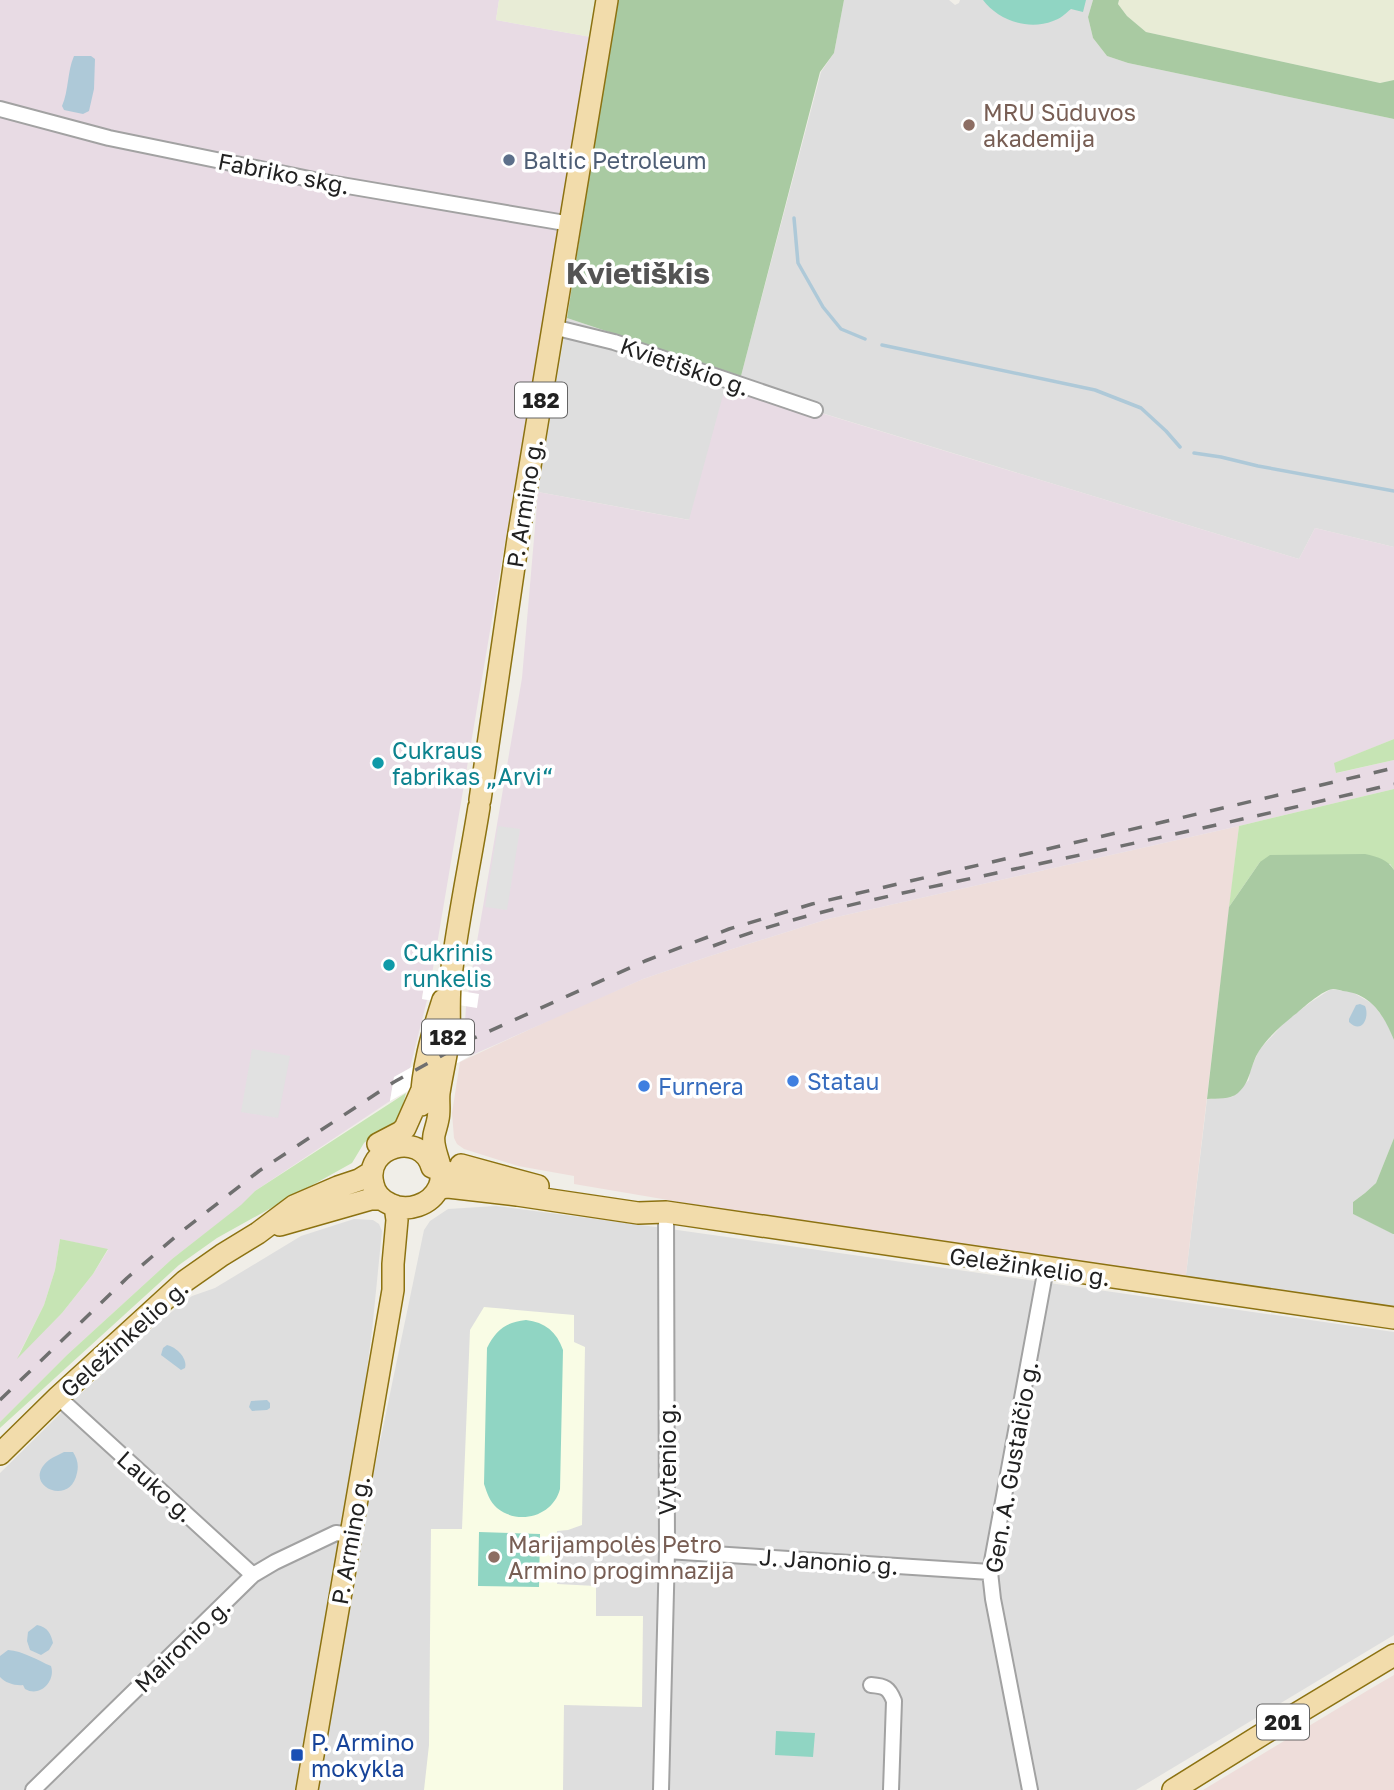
<svg xmlns="http://www.w3.org/2000/svg" width="1394" height="1790" viewBox="0 0 1394 1790" font-family="'Golos Text',sans-serif">
	<rect width="100%" height="100%" fill="#f0eee8"/>
	<path fill="#dedede" d="M 844,0 L 949,0 L 955,5 L 959,3 L 960,0 L 1093,0 L 1088,17 L 1093,38 L 1107,56 L 1128,63 L 1394,119 L 1394,547 L 1315,528 L 1299,559 L 727,384 L 690,520 L 538,492 L 567,318 L 741,376 L 821,72 L 834,53 Z
		M 1331,989 L 1352,992 L 1373,1004 L 1387,1023 L 1394,1040 L 1394,1138 L 1376,1183 L 1365,1193 L 1353,1202 L 1353,1214 L 1394,1234 L 1394,1309 L 1185,1283 L 1207,1099 L 1232,1097 L 1249,1080 L 1250,1071 L 1259,1050 L 1287,1020 L 1311,1002 Z
		M 496,1206 L 656,1227 L 1394,1332 L 1394,1635 L 1136,1790 L 318,1790 L 364,1519 L 424,1230 L 430,1221 L 448,1209 Z
		M 354,1219 L 373,1220 L 379,1224 L 382,1231 L 372,1331 L 355,1462 L 298,1790 L 0,1790 L 0,1473 L 75,1399 L 160,1321 L 192,1296 L 215,1288 L 301,1236 Z"/>
	<path fill="#eeddda" d="M 1239,826 L 1185,1283 L 869,1234 L 574,1184 L 574,1176 L 518,1166 L 464,1149 L 457,1144 L 454,1138 L 452,1113 L 460,1062 L 571,1010 L 643,979 L 710,956 L 828,919 Z
		M 1394,1675 L 1394,1790 L 1203,1790 L 1370,1689 Z"/>
	<path fill="#e8dbe4" fill-rule="evenodd" d="M 0,0 L 499,0 L 496,20 L 591,37 L 540,348 L 513,495 L 430,986 L 424,985 L 422,999 L 427,1000 L 410,1068 L 394,1077 L 390,1101 L 255,1191 L 242,1205 L 172,1259 L 67,1355 L 0,1422 ZM 60,1239 L 108,1250 L 93,1274 L 62,1313 L 18,1356 L 44,1305 L 55,1270 Z
		M 726,384 L 1299,559 L 1315,528 L 1394,547 L 1394,739 L 1335,763 L 1337,773 L 1394,760 L 1394,789 L 1239,826 L 828,919 L 710,956 L 643,979 L 470,1056 L 475,1033 L 464,1038 L 466,1006 L 522,678 L 538,492 L 689,520 Z"/>
	<path fill="#f9fce5" d="M 484,1307 L 574,1315 L 574,1342 L 585,1347 L 582,1525 L 568,1530 L 557,1531 L 557,1584 L 596,1586 L 596,1616 L 643,1616 L 642,1707 L 564,1705 L 563,1790 L 424,1790 L 429,1745 L 431,1529 L 462,1529 L 470,1330 Z"/>
	<path fill="#e8ecd6" d="M 499,0 L 597,0 L 591,37 L 496,20 Z
		M 1119,0 L 1394,0 L 1394,80 L 1380,83 L 1146,32 L 1127,16 L 1118,4 Z"/>
	<path fill="#c6e4b4" d="M 1394,739 L 1394,760 L 1336,773 L 1334,763 Z
		M 1394,789 L 1394,870 L 1390,864 L 1260,862 L 1229,907 L 1239,826 Z
		M 406,1093 L 398,1122 L 372,1136 L 364,1143 L 352,1163 L 217,1238 L 179,1265 L 0,1428 L 0,1422 L 67,1355 L 172,1259 L 241,1205 L 255,1191 Z
		M 60,1239 L 108,1249 L 93,1274 L 62,1313 L 17,1359 L 44,1305 L 55,1270 Z"/>
	<path fill="#a9caa2" d="M 617,0 L 844,0 L 834,53 L 820,72 L 741,376 L 567,318 Z
		M 1093,0 L 1119,0 L 1118,4 L 1127,16 L 1146,32 L 1380,83 L 1394,80 L 1394,119 L 1128,63 L 1107,56 L 1093,38 L 1088,17 Z
		M 1365,854 C 1378,857 1387,859 1394,870 L 1394,1040 C 1384,1016 1372,994 1343,991 C 1340,990 1336,989 1333,989 C 1323,990 1305,1006 1297,1013 C 1285,1022 1267,1038 1259,1051 C 1250,1065 1251,1082 1238,1093 C 1230,1100 1217,1098 1207,1099 L 1229,907 L 1260,862 L 1270,855 Z
		M 1394,1138 L 1394,1234 L 1393,1234 L 1353,1214 L 1353,1202 L 1365,1193 L 1376,1183 Z"/>
	<path fill="#90d5c3" d="M 983,0 L 1086,0 L 1083,12 L 1071,9 C 1065,14 1060,19 1053,21 C 1028,31 998,20 983,0 Z
		M 526,1320 C 545,1322 557,1332 563,1350 L 560,1489 C 553,1516 519,1526 497,1508 C 490,1502 487,1493 484,1484 L 487,1348 C 496,1330 506,1322 526,1320 Z
		M 479,1532 L 540,1534 L 539,1587 L 478,1586 Z
		M 776,1731 L 815,1733 L 813,1757 L 775,1755 Z"/>
	<path fill="#e1e1e1" d="M 498,826 L 520,829 L 507,910 L 485,907 Z
		M 252,1049 L 290,1056 L 278,1118 L 241,1112 Z"/>
	<path fill="#aec9d8" d="M 74,56 L 91,56 L 95,59 L 94,89 L 89,111 L 83,114 L 64,110 L 62,106 C 69,90 67,72 74,56 Z
		M 1360,1004 L 1365,1006 C 1370,1017 1362,1035 1349,1022 L 1349,1019 L 1356,1005 Z
		M 167,1345 C 176,1347 188,1358 185,1368 L 181,1370 L 161,1355 L 163,1348 Z
		M 267,1400 L 270,1403 L 270,1408 L 267,1410 L 252,1411 L 249,1407 L 251,1401 Z
		M 64,1452 L 73,1452 C 77,1458 79,1465 77,1473 C 70,1509 19,1484 49,1460 C 53,1457 60,1454 64,1452 Z
		M 37,1625 C 48,1627 51,1634 53,1643 L 49,1650 L 41,1655 L 30,1650 L 27,1641 L 28,1632 Z
		M 8,1650 C 23,1651 37,1660 51,1666 C 56,1681 40,1698 25,1689 L 23,1685 C 16,1686 5,1683 0,1677 L 0,1656 Z"/>
	<path fill="#fff" d="M 424,985 L 479,994 L 477,1008 L 422,999 Z
		M 475,1032 L 470,1056 L 390,1101 L 394,1077 Z"/>
	<g fill="none" stroke-linecap="round" stroke-linejoin="round">
		<path stroke="#aec9d8" stroke-width="3.5" d="M 794,218 L 798,263 L 823,307 L 841,329 L 865,339
			M 882,345 L 1095,390 L 1141,408 L 1166,431 L 1180,447
			M 1194,453 L 1221,457 L 1258,466 L 1394,491"/>
		<g stroke="#a2a2a2" stroke-width="18">
			<path id="minor" d="M 0,109 L 109,138 L 324,182 L 571,224
				M 553,327 L 614,342 L 815,410
				M 58,1397 L 253,1575
				M 667,1551 L 990,1572
				M 871,1685 C 885,1686 889,1688 894,1701 L 891,1790
				M 33,1790 L 253,1575 L 275,1562 L 336,1533 L 351,1535
				M 661,1790 L 667,1551 L 666,1212
				M 1030,1790 L 993,1599 L 990,1572 L 1046,1268"/>
		</g>
		<g stroke="#8c7211" stroke-width="24">
			<path id="primary" d="M 480,800 L 518,539 L 607,0
				M 421,1105 C 422,1069 432,1034 443,1000
				M 378,1144 L 401,1132 L 405,1128 L 421,1092
				M 461,1165 L 538,1186
				M 474,1177 L 441,1171 L 432,1167 C 421,1130 363,1146 373,1184 C 375,1194 381,1200 390,1204 C 407,1213 431,1205 439,1187 C 447,1169 431,1152 434,1135 C 435,1130 437,1125 438,1119 C 440,1111 438,1101 439,1093 C 442,1073 447,1054 449,1035 C 450,1015 448,995 451,976 C 458,919 470,863 479,807
				M 439,1188 L 448,1187 L 517,1195 L 638,1213 L 666,1212 L 1394,1318
				M 280,1225 L 371,1199 L 381,1199
				M 0,1454 L 58,1397 L 185,1281 L 222,1255 L 258,1233 L 294,1206 L 338,1187 L 359,1180 L 372,1172
				M 307,1790 L 393,1290 L 393,1264 L 397,1220 L 395,1206
				M 1173,1790 L 1258,1737 L 1394,1655"/>
		</g>
		<use href="#minor" stroke="#fff" stroke-width="14"/>
		<use href="#primary" stroke="#f2dcab" stroke-width="21"/>
		<path stroke="#6f6f6f" stroke-width="3.5" stroke-dasharray="14 14" stroke-linecap="butt" d="M 713,946 C 806,911 905,893 1001,872 C 1132,844 1263,815 1394,784
			M 0,1400 L 127,1278 L 181,1232 L 259,1171 L 394,1082 L 474,1038 L 645,961 L 729,929 L 812,904 L 1394,768"/>
	</g>
	<g fill="#8d6e63" stroke="#fff" stroke-width="2.5">
		<circle cx="969" cy="125" r="7"/>
		<circle cx="494" cy="1557" r="7"/>
	</g>
	<circle fill="#5c6f8a" stroke="#fff" stroke-width="2.5" cx="509" cy="160" r="7"/>
	<g fill="#0f9aa8" stroke="#fff" stroke-width="2.5">
		<circle cx="378" cy="763" r="7"/>
		<circle cx="389" cy="965" r="7"/>
	</g>
	<g fill="#3f7fe0" stroke="#fff" stroke-width="2.5">
		<circle cx="793" cy="1081" r="7"/>
		<circle cx="644" cy="1086" r="7"/>
	</g>
	<rect fill="#1a4fb4" stroke="#fff" stroke-width="2.5" x="290" y="1748" width="14" height="14" rx="3.5"/>
	<g text-anchor="middle" dominant-baseline="central" stroke-width="7" stroke-linejoin="round" paint-order="stroke">
		<g fill="#fff" stroke="#646464" stroke-width="2">
			<rect x="515" y="382.5" width="52" height="35" rx="5"/>
			<rect x="422" y="1019.5" width="52" height="35" rx="5"/>
			<rect x="1257" y="1704.5" width="52" height="35" rx="5"/>
		</g>
		<g font-size="21" font-weight="bold" fill="#212121">
			<text x="541" y="400">182</text>
			<text x="448" y="1037">182</text>
			<text x="1283" y="1722">201</text>
		</g>
		<g font-size="23" fill="#785e54" stroke="#fff" text-anchor="start">
			<text x="983" y="112">MRU Sūduvos<tspan x="983" dy="26">akademija</tspan></text>
			<text x="508" y="1544">Marijampolės Petro<tspan x="508" dy="26">Armino progimnazija</tspan></text>
		</g>
		<g font-size="23" fill="#4e5e75" stroke="#fff" text-anchor="start">
			<text x="523" y="160">Baltic Petroleum</text>
		</g>
		<g font-size="23" fill="#212121" stroke="#fff">
			<text transform="translate(284 173) rotate(11)">Fabriko skg.</text>
			<text transform="translate(685 366) rotate(19)">Kvietiškio g.</text>
			<text transform="translate(524 503) rotate(-81)">P. Armino g.</text>
			<text transform="translate(1030 1266) rotate(8)">Geležinkelio g.</text>
			<text transform="translate(124 1338) rotate(-42)">Geležinkelio g.</text>
			<text transform="translate(667 1459) rotate(-90)">Vytenio g.</text>
			<text transform="translate(1011 1467) rotate(-80)">Gen. A. Gustaičio g.</text>
			<text transform="translate(156 1486) rotate(42)">Lauko g.</text>
			<text transform="translate(350 1540) rotate(-80)">P. Armino g.</text>
			<text transform="translate(829 1561) rotate(4)">J. Janonio g.</text>
			<text transform="translate(182 1645) rotate(-44)">Maironio g.</text>
		</g>
		<g font-size="23" fill="#0d838f" stroke="#fff" text-anchor="start">
			<text x="392" y="750">Cukraus<tspan x="392" dy="26">fabrikas „Arvi“</tspan></text>
			<text x="403" y="952">Cukrinis<tspan x="403" dy="26">runkelis</tspan></text>
		</g>
		<g font-size="23" fill="#366cbe" stroke="#fff" text-anchor="start">
			<text x="807" y="1081">Statau</text>
			<text x="658" y="1086">Furnera</text>
		</g>
		<g font-size="23" fill="#164399" stroke="#fff" text-anchor="start">
			<text x="311" y="1742">P. Armino<tspan x="311" dy="26">mokykla</tspan></text>
		</g>
		<g font-size="30" font-weight="bold" fill="#545454" stroke="#fff">
			<text x="638" y="273">Kvietiškis</text>
		</g>
	</g>
</svg>
